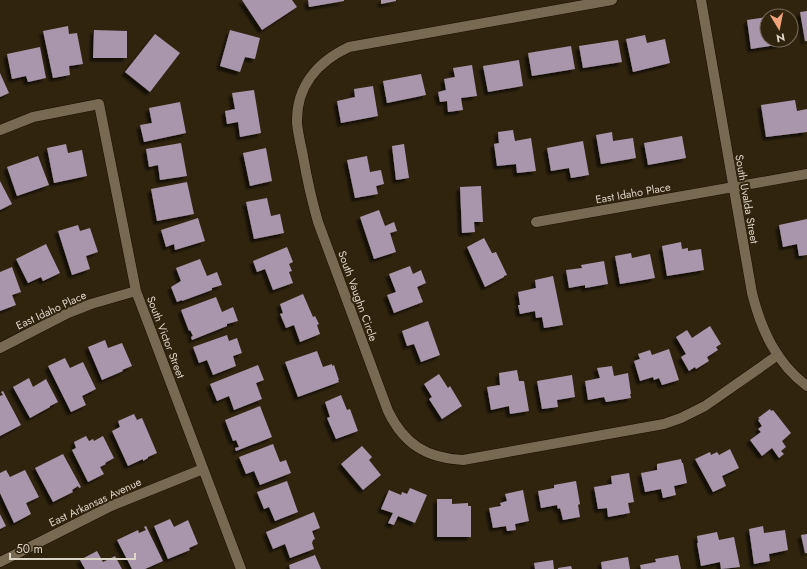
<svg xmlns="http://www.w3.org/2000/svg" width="807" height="569" viewBox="0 0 807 569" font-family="Jost,sans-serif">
	<defs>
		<filter id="shadow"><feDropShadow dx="-3.5" dy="3.5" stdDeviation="1" flood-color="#0009"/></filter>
	</defs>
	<rect width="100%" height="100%" fill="#31240f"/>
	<path fill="#a996ac" filter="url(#shadow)" d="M 242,0 L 292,0 L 297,7 L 262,30 Z
		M 308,0 L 344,0 L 344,1 L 309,7 Z
		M 381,0 L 396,0 L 396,1 L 381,4 Z
		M 807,11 L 807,41 L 805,41 L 800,12 Z
		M 767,17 L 767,40 L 787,40 L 788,43 L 751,49 L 747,20 Z
		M 68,26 L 69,34 L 77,33 L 83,64 L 69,66 L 70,75 L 53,78 L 43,31 Z
		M 94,30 L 127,31 L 127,58 L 93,58 Z
		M 230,30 L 260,38 L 255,59 L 245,57 L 240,72 L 220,66 Z
		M 155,34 L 180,53 L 150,92 L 125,72 Z
		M 645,35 L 647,43 L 665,39 L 670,63 L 633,72 L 626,39 Z
		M 618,40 L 622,62 L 583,68 L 579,46 Z
		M 571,46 L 575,69 L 532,76 L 528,53 Z
		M 40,47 L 46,78 L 28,82 L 26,76 L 12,79 L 7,54 Z
		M 519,60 L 523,86 L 488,92 L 483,66 Z
		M 472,65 L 477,96 L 461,98 L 463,110 L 448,112 L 447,101 L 440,102 L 438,92 L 446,90 L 444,79 L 455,77 L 453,68 Z
		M 0,73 L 9,93 L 0,97 Z
		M 421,74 L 426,95 L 387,103 L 383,81 Z
		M 373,86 L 378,116 L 341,123 L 337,101 L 355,97 L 354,89 Z
		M 254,90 L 261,133 L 240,137 L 238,122 L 227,124 L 225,111 L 235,109 L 232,93 Z
		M 795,100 L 797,111 L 807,109 L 807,132 L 766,137 L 761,105 Z
		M 180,102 L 186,133 L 144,142 L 140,125 L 152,123 L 149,108 Z
		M 513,130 L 515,141 L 531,138 L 536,171 L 517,173 L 516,164 L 497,166 L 494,144 L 499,143 L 498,132 Z
		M 612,132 L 613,141 L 633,138 L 636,158 L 601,164 L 596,135 Z
		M 682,136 L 686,158 L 648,165 L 644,143 Z
		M 583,141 L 589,175 L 571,178 L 569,168 L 551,171 L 547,148 Z
		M 181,143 L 187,176 L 160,180 L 158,165 L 149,167 L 146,149 Z
		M 66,144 L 68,153 L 82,150 L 87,176 L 54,183 L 47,148 Z
		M 404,144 L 409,178 L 396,180 L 392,146 Z
		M 266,148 L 272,181 L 250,186 L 243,153 Z
		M 38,156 L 49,185 L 17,196 L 7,167 Z
		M 367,156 L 370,172 L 381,170 L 384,184 L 376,186 L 378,194 L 355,198 L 347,160 Z
		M 0,181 L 12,204 L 0,210 Z
		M 187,182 L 194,214 L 157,221 L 151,189 Z
		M 481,186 L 483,222 L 474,222 L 475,232 L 462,233 L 460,187 Z
		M 267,198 L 271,216 L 280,214 L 284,233 L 254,239 L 246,202 Z
		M 379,210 L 385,226 L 394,222 L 397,231 L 390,233 L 396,252 L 374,259 L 360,217 Z
		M 198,218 L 205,241 L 175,250 L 174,244 L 166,247 L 161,230 Z
		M 807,219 L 807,255 L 799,256 L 797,244 L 783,247 L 779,225 Z
		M 78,225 L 80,231 L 90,228 L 98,252 L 86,256 L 90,269 L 72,275 L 58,231 Z
		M 484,238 L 492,253 L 493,253 L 496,252 L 507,275 L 504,276 L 504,277 L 485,287 L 467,247 Z
		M 681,242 L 682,249 L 688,248 L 688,251 L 701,249 L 704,270 L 667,276 L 662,246 Z
		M 46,244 L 60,273 L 43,281 L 41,277 L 28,283 L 16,259 Z
		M 287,247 L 293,262 L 289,264 L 292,271 L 289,272 L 293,283 L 273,290 L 265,269 L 257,272 L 253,261 Z
		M 631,253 L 632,258 L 650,254 L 655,278 L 620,284 L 615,256 Z
		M 200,259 L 207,276 L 217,272 L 222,285 L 212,288 L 212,290 L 182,301 L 182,300 L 177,302 L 171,287 L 181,281 L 176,268 Z
		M 604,261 L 608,284 L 585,288 L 585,285 L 569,288 L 566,270 L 582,268 L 581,265 Z
		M 410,266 L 413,274 L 421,270 L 426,283 L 417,287 L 423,302 L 394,313 L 387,295 L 396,292 L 389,274 Z
		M 12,267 L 21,292 L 12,295 L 16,305 L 0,311 L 0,272 Z
		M 553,276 L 563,325 L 544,328 L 542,317 L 536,318 L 535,311 L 520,314 L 518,305 L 520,305 L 518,292 L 536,288 L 535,280 Z
		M 303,294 L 313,317 L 315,316 L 319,324 L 317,325 L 320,334 L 300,342 L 294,325 L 286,328 L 280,314 L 283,313 L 280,304 Z
		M 216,297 L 222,312 L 233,307 L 238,321 L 227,324 L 227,326 L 192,340 L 191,337 L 193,336 L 190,330 L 189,331 L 181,310 Z
		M 428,321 L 440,355 L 421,362 L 414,344 L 407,346 L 402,331 Z
		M 710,326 L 721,344 L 716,347 L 718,350 L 707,357 L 709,361 L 696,369 L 695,367 L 689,371 L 681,357 L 686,354 L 676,337 L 687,330 L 692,338 Z
		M 227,335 L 229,341 L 237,338 L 242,353 L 233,356 L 236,366 L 213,375 L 207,360 L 199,363 L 193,347 Z
		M 105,340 L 108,348 L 122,343 L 132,366 L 122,370 L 123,371 L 102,380 L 88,347 Z
		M 669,349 L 679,380 L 662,385 L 659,378 L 654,380 L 653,377 L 640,381 L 634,361 L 640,359 L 638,354 L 650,350 L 652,355 Z
		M 317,351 L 323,367 L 332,364 L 332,366 L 334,365 L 339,380 L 338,380 L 339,382 L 298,397 L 285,362 Z
		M 65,358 L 70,368 L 83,362 L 96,389 L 82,396 L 86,405 L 71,412 L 48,366 Z
		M 258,365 L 264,380 L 256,383 L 262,399 L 234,410 L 229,396 L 217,401 L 210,384 Z
		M 612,366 L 614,376 L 628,373 L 631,394 L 630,394 L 631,398 L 606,402 L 604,397 L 588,400 L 585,381 L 600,378 L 597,368 Z
		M 517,370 L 519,381 L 524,381 L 529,411 L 510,414 L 509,406 L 491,410 L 487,387 L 500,385 L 499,373 Z
		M 439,374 L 448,388 L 450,386 L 462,406 L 442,419 L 429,399 L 432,397 L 424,384 Z
		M 572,375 L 575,397 L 557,400 L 558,407 L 542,409 L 537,381 Z
		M 29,378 L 33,387 L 46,379 L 58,402 L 50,406 L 50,407 L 30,418 L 13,387 Z
		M 3,391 L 21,425 L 0,436 L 0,396 L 3,395 L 1,392 Z
		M 341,395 L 347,410 L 350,409 L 358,431 L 336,439 L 327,418 L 330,417 L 325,402 Z
		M 260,406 L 272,437 L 236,451 L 235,448 L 239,447 L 236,440 L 233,441 L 225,420 Z
		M 770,409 L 771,411 L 773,410 L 791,433 L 782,441 L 786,447 L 781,451 L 784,454 L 779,458 L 772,448 L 762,456 L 750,440 L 761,432 L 758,429 L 762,426 L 758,420 L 760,419 L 758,418 Z
		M 134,414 L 137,420 L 142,418 L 157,453 L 148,457 L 148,458 L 143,461 L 143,459 L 128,466 L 112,431 L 120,427 L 118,421 Z
		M 86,436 L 89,441 L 93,439 L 94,441 L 103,436 L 114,458 L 105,463 L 106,464 L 100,467 L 104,474 L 88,482 L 72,450 L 76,448 L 74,442 Z
		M 273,444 L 280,462 L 286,460 L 291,473 L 260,485 L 254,471 L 246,474 L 239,457 Z
		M 362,446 L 372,457 L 369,460 L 381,475 L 363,490 L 341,464 Z
		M 730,449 L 739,468 L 722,476 L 726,486 L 713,492 L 695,459 L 710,452 L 711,455 L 717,452 L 719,455 Z
		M 63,454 L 81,487 L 79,488 L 78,486 L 72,490 L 73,492 L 53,502 L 35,468 Z
		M 681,459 L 682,463 L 683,463 L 687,483 L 674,486 L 676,495 L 663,498 L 661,489 L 645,492 L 641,473 L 657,470 L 657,464 Z
		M 6,470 L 10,477 L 25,470 L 39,497 L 26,503 L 31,514 L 14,523 L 0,493 L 0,473 Z
		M 629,473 L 634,502 L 628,503 L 630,513 L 608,517 L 607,508 L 598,509 L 594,487 L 612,484 L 611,476 Z
		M 287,481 L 298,512 L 275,521 L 269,507 L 264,509 L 257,492 Z
		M 576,481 L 580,504 L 578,505 L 580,517 L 563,520 L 560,508 L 558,509 L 557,505 L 541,508 L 538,491 L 554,488 L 554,485 Z
		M 410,488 L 427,495 L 415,523 L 398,516 L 394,525 L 388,523 L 393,513 L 381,509 L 389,490 L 401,495 L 402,492 L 407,494 Z
		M 523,490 L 529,521 L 515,524 L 516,530 L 507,531 L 506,526 L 493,528 L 489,508 L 501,506 L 500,503 L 507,501 L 505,494 Z
		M 437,499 L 452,499 L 452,504 L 468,503 L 468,506 L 471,506 L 471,537 L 437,537 Z
		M 314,512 L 320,528 L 312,531 L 315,539 L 313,540 L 312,543 L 314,549 L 290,558 L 285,544 L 273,549 L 266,532 Z
		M 0,514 L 6,526 L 0,529 Z
		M 170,519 L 174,527 L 188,520 L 198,544 L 189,548 L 190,550 L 168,559 L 154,526 Z
		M 146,526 L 163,561 L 145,569 L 132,569 L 117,540 L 138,530 L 139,533 L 146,530 L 144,527 Z
		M 763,526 L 764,533 L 785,530 L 788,550 L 769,554 L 770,561 L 754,564 L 749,529 Z
		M 717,532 L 719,540 L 734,537 L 740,567 L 721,569 L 720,562 L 701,566 L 697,543 L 698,543 L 697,536 Z
		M 807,534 L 807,553 L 805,553 L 801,535 Z
		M 97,551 L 103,562 L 115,556 L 122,569 L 85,569 L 80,560 Z
		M 315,555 L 321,569 L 290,569 L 289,565 Z
		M 678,555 L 681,569 L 641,569 L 640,565 L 656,562 L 655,559 Z
		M 628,557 L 630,569 L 602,569 L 601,562 Z
		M 553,560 L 554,569 L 535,569 L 534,563 Z
		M 571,566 L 572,569 L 558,569 L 558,568 Z"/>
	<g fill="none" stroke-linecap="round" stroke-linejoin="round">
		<g stroke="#180d00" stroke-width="11">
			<path id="minor" d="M 612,0 L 349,47 C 317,62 296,87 297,123 C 298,134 301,146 303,156 C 307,179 312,201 318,222 L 388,411 C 404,444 426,458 463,460 L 664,424 L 681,418 L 705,406 L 778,355
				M 0,130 L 33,117 L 99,104 L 136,291 L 241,569
				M 536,222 L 807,174
				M 0,348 L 68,313 L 91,304 L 136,291
				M 0,562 L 111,506 L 203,469"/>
		</g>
		<g stroke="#180d00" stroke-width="11">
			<path id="tertiary" d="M 701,0 L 752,293 C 761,329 776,363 807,386"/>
		</g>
		<use href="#minor" stroke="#786952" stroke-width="10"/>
		<use href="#tertiary" stroke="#786952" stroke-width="10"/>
	</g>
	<g text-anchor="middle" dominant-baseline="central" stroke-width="4" stroke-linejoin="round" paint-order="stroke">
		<g font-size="11" fill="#ddd4c8" stroke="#31240f">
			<text transform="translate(633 193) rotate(-10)">East Idaho Place</text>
			<text transform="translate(747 199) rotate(80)">South Uvalda Street</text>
			<text transform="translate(358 296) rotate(70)">South Vaughn Circle</text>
			<text transform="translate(51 310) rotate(-25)">East Idaho Place</text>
			<text transform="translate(166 337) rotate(69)">South Victor Street</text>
			<text transform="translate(95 502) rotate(-25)">East Arkansas Avenue</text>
		</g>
	</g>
	<g transform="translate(779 28) rotate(170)"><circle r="19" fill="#31240f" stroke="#766a59"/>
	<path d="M0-3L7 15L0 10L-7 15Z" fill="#f0a27a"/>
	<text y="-6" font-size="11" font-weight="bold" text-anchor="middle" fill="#ddd4c8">N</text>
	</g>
	<path d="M10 553v6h125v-6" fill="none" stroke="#ddd4c8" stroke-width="2"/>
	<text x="16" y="553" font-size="12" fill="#ddd4c8" stroke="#31240f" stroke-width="3" paint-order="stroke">50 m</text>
</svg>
